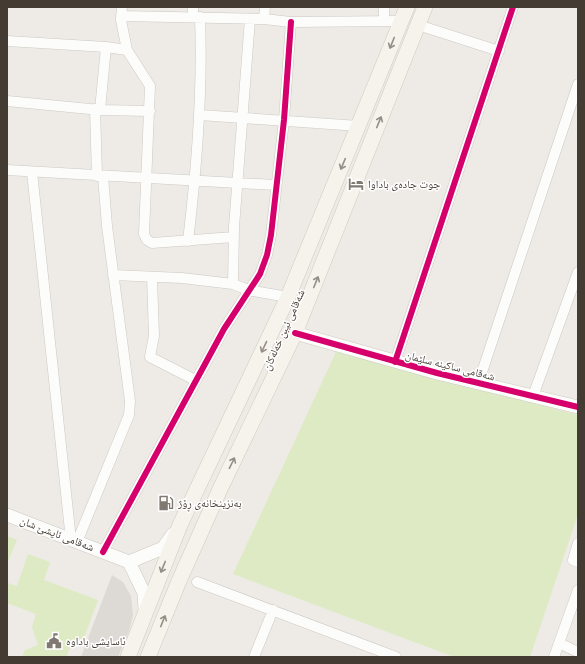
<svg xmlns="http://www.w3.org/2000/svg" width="585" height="664" viewBox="0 0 585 664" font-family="'Fira Sans Condensed','Noto Naskh Arabic',sans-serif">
	<rect width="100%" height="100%" fill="#eeebe6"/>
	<path fill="#ddeac3" d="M 336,352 L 578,415 L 578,514 L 530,657 L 454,657 L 233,574 Z
		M 7,536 L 17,540 L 7,564 Z
		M 28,554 L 50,562 L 44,580 L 98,600 L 81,646 L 72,643 L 66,657 L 22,657 L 25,650 L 38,645 L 32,627 L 36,614 L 7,603 L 8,583 L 17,586 Z"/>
	<path fill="#dddad6" d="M 112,575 L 123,582 L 131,596 L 133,615 L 129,631 L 118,657 L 81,657 Z"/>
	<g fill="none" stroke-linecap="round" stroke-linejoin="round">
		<g stroke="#ccc9c3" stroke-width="11">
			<path id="minor" d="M 122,7 L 121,20 L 127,50 L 150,86 L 144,234 L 147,240 L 152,243 L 234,237
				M 193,7 L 193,17
				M 384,7 L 384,21
				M 121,16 L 264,19 L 291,22 L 401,21
				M 250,19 L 234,227 L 233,284 L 248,290 L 288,297
				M 264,19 L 265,7
				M 418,25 L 499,51
				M 7,41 L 106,47 L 127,50
				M 7,101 L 100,110 L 150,111
				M 95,109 L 97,176
				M 100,110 L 106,47
				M 200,115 L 359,126
				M 7,170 L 275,185
				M 32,172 L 71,540
				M 188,241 C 197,166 203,93 200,17
				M 113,275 L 182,278 L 233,284
				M 152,277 L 154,336 L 150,357 L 195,380
				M 395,362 L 513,7
				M 478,384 L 578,84
				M 533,396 L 578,272
				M 77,542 L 129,415 L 130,401 L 107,226 L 103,176
				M 578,543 L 573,560 L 578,562
				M 103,552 L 224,329 L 260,274 L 267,255 L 271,235 L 284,120 L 291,22
				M 197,582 L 396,657
				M 578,590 L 559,643 L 578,652
				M 254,657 L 273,610
				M 554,657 L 559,643"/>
		</g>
		<g stroke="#ccc9c3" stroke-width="14">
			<path id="tertiary" d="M 295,333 L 437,373 L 578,407
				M 7,515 L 129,562 L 163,548 L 173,534
				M 129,562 L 144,593 L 145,609"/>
		</g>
		<g stroke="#cfcabe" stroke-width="16">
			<path id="secondary" d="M 128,657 L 180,525 L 288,297 L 407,7
				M 148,657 L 179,581 L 221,487 L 295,333 L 425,7"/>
		</g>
		<use href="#minor" stroke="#fcfcfb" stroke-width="10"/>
		<use href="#tertiary" stroke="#fcfcfb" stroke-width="13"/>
		<use href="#secondary" stroke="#f6f3ec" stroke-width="15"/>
		<g stroke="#fff" stroke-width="8">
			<path id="cycleway" d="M 295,333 L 437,373 L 578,407
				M 395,362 L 513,7
				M 103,552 L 224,329 L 260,274 L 267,255 L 271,235 L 284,120 L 291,22"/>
		</g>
		<use href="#cycleway" stroke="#d6006c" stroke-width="6"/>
	</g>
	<defs><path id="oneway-shaft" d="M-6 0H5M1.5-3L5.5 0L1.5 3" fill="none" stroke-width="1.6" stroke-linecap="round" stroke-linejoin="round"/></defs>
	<g stroke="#948e86">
		<use href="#oneway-shaft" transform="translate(392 43) rotate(112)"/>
		<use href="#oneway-shaft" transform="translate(379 122) rotate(-68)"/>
		<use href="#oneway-shaft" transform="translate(343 164) rotate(113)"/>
		<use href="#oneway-shaft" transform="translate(316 282) rotate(-68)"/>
		<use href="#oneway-shaft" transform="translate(264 347) rotate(115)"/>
		<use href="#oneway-shaft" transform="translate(232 463) rotate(-64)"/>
		<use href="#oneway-shaft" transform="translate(163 567) rotate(112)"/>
		<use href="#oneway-shaft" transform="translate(163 621) rotate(-68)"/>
	</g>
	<defs>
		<g id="hotel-bare" transform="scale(1.2)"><path d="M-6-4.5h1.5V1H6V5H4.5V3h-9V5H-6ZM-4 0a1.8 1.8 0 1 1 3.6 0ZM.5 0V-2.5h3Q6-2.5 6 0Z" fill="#807971" stroke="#fff" stroke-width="2.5" paint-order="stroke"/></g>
		<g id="fuel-bare" transform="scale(1.2)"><path d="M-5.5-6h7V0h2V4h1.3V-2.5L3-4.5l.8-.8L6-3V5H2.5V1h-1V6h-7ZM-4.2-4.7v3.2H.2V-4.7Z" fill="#807971" stroke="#fff" stroke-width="2.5" paint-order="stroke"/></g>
		<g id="civic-bare" transform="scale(1.2)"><path d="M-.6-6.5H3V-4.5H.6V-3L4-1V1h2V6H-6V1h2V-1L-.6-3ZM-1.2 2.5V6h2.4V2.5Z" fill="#807971" stroke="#fff" stroke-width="2.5" paint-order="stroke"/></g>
	</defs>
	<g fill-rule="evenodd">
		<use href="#hotel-bare" x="356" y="184"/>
		<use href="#fuel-bare" x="166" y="503"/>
		<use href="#civic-bare" x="54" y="641"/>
	</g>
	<g text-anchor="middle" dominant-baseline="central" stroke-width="3" stroke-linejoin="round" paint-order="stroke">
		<g font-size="11" fill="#443c32" stroke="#fff" text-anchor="start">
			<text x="368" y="184">جوت جادەی باداوا</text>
			<text x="178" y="503">بەنزینخانەی ڕۆژ</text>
			<text x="66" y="641">ئاسايشى باداوه</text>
		</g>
		<g font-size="11" fill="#443c32" stroke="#fff">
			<text transform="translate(284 330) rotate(-66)">شەقامی ئیبن خەلەکان</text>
			<text transform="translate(450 366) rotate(14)">شەقامی ساکینە سلێمان</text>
			<text transform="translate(57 534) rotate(21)">شەقامی ئایشێ شان</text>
		</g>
	</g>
	<rect width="585" height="664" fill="none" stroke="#443c32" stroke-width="16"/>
</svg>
